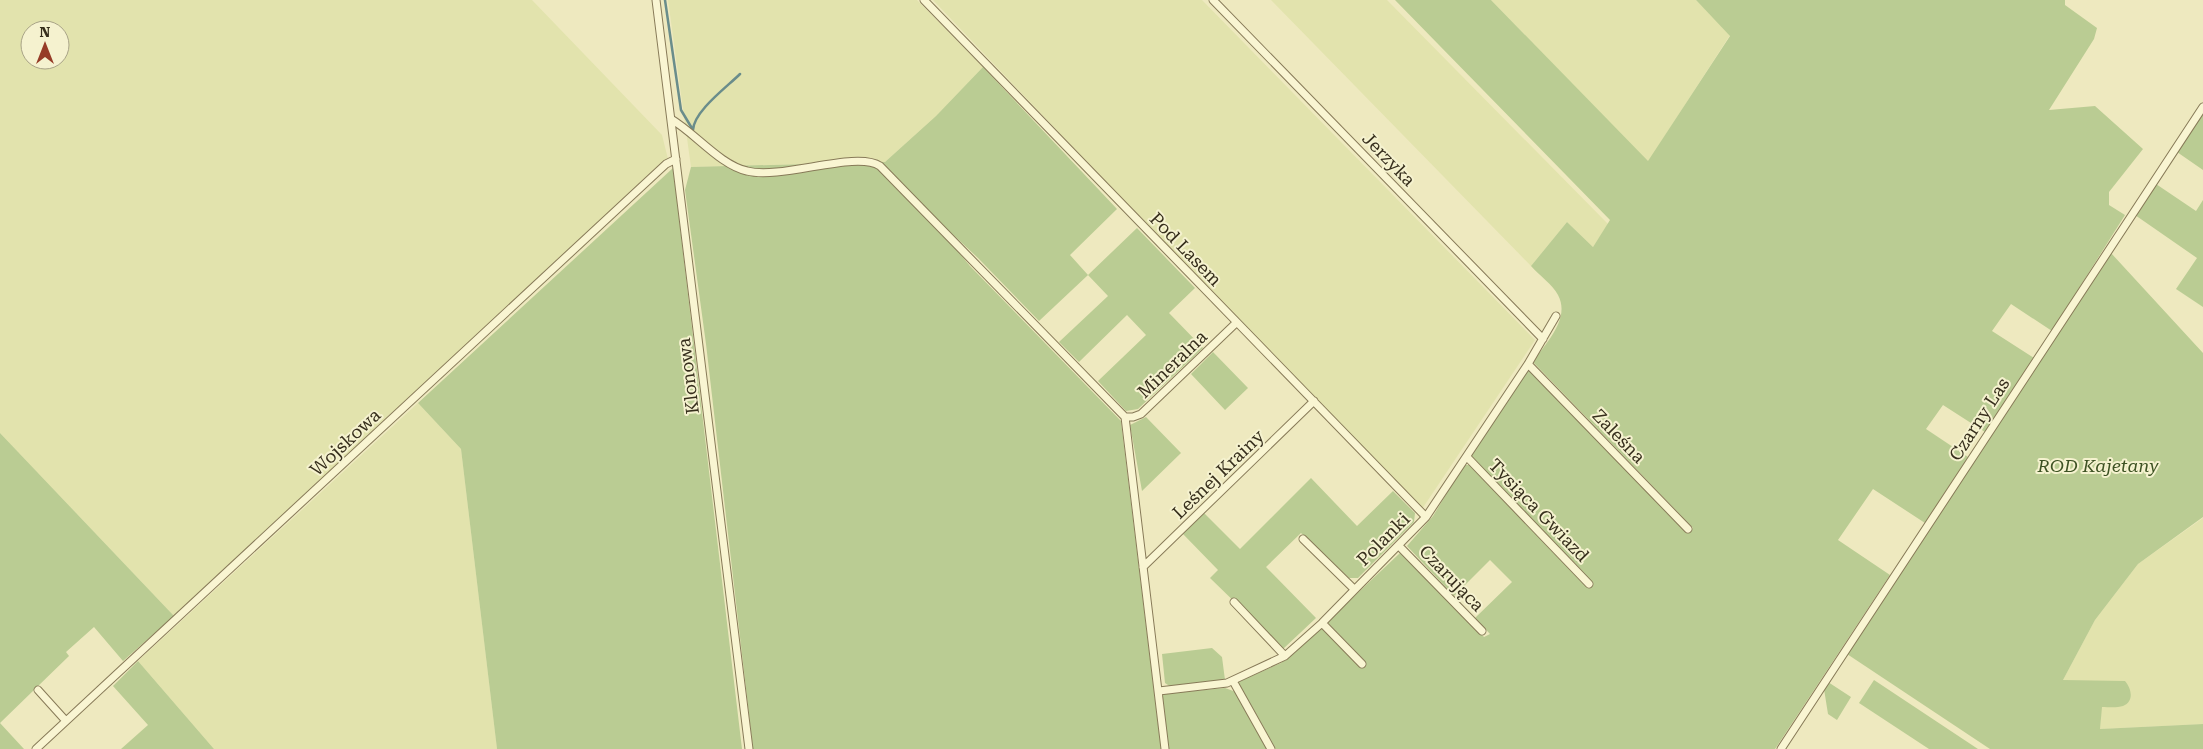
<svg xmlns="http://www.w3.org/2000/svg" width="2203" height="749" viewBox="0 0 2203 749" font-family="'Roboto Serif',serif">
	<rect width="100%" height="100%" fill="#eee9bf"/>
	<path fill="#e2e3ad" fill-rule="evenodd" d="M 0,0 L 532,0 L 662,135 L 668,159 L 174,616 L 0,433 ZM 30,30 L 60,30 L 60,60 L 30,60 Z
		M 668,0 L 917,0 L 983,67 L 936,116 L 885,162 L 691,167 Z
		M 933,0 L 1202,0 L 1535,340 L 1422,509 L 1324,407 L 1277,362 Z
		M 1271,0 L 1387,0 L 1608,224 L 1593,247 L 1567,222 L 1531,266 Z
		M 1491,0 L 1696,0 L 1730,35 L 1648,162 Z
		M 418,403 L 461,449 L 497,749 L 214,749 L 138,661 Z
		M 2203,518 L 2203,724 L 2100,729 L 2101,707 L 2063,680 L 2095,620 L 2138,564 Z"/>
	<path fill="#bacc93" d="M 1395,0 L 1491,0 L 1648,161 L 1730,36 L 1696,0 L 2065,0 L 2065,5 L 2097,28 L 2094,39 L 2049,110 L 2095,106 L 2143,149 L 2109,192 L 2109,205 L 2125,215 L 2052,331 L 2011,304 L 1992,331 L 2034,358 L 1985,432 L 1943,405 L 1926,429 L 1968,457 L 1925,523 L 1873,489 L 1838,540 L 1890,575 L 1775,749 L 1276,749 L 1238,682 L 1281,663 L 1321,628 L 1360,667 L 1365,661 L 1327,622 L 1400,553 L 1484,637 L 1490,634 L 1475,618 L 1512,582 L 1490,560 L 1454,596 L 1407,546 L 1433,516 L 1464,465 L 1469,465 L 1588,588 L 1593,584 L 1469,456 L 1528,369 L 1686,532 L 1693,528 L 1533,362 C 1545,344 1571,319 1558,295 C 1553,285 1539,275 1531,266 L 1567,222 L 1593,247 L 1610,220 Z
		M 983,67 L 1117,209 L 1070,255 L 1088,275 L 1137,228 L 1195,288 L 1169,313 L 1203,348 L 1138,409 L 1126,411 L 1098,381 L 1146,335 L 1127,315 L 1079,362 L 1059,342 L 1108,296 L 1088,275 L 1039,321 L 978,258 L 915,199 L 970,266 L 1121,421 L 1161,749 L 753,749 L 706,344 L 685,190 L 691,167 L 885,162 L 936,116 Z
		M 2203,113 L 2203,170 L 2177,152 Z
		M 673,168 L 742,749 L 497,749 L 461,449 L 418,403 Z
		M 2156,184 L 2196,211 L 2203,200 L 2203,307 L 2176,289 L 2197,258 L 2135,215 Z
		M 2111,253 L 2203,353 L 2203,517 L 2138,564 L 2095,620 L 2063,680 L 2125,681 C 2131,688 2135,701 2123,706 C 2117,708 2108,707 2102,707 L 2100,729 L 2203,724 L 2203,749 L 1990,749 L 1847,654 Z
		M 1213,352 L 1248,388 L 1225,410 L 1191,374 Z
		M 1146,417 L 1181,453 L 1142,491 L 1130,425 Z
		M 0,433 L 174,616 L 123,661 L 94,627 L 66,652 L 69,656 L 0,723 L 24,749 L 0,749 Z
		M 1311,478 L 1357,526 L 1393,491 L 1415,513 L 1414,522 L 1358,578 L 1349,578 L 1301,533 L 1266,567 L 1316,618 L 1283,649 L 1210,578 L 1218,570 L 1183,534 L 1204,513 L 1240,549 Z
		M 1212,648 L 1222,657 L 1225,680 L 1171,687 L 1165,683 L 1162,654 Z
		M 138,661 L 214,749 L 121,749 L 148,725 L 113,686 Z
		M 1874,680 L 1978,749 L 1929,749 L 1859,703 Z
		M 1828,682 L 1851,697 L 1837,720 L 1828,714 L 1824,689 Z
		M 1225,688 L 1236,692 L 1268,749 L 1168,749 L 1162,694 Z"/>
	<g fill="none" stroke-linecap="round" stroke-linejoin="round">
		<path stroke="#6a8d8b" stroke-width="2.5" d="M 665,0 L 681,110 L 693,130 C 694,111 727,87 740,74"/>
		<g stroke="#877a58" stroke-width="9">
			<path id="street" d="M 656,0 L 749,749
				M 924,0 L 1426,517
				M 1213,0 L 1543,339
				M 671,119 C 695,133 720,165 747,171 C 782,180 856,150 880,166 L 1125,417 L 1165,749
				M 1528,364 L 1688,529
				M 1125,417 L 1133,417 L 1141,414 L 1236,323
				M 1467,457 L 1589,584
				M 1303,539 L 1354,589
				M 1399,546 L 1482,631
				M 1143,567 L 1314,401
				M 1234,602 L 1285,656
				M 1322,623 L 1362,664
				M 1233,681 L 1271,749
				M 38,690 L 66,721
				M 1159,691 L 1227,683 L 1285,656 L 1322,623 L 1426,517 L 1528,364 L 1556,316
				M 36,749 L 666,164 L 676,159
				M 1781,749 L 2203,107"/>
		</g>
		<use href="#street" stroke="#f9f5d2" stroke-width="7"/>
	</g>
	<g text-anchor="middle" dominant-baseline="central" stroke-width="4" stroke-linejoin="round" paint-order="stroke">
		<g font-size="18" fill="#362e1c" stroke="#f5f2cf">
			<text transform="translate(1389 159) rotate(46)">Jerzyka</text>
			<text transform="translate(1186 249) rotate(46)">Pod Lasem</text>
			<text transform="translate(1172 364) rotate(-44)">Mineralna</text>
			<text transform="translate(688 376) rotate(-97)">Klonowa</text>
			<text transform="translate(1979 419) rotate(-57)">Czarny Las</text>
			<text transform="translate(1619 436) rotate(46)">Zaleśna</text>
			<text transform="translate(345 442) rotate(-43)">Wojskowa</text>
			<text transform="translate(1218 474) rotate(-44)">Leśnej Krainy</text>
			<text transform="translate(1539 510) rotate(46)">Tysiąca Gwiazd</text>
			<text transform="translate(1383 539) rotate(-45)">Polanki</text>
			<text transform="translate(1452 578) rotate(46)">Czarująca</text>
		</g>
		<g font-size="18" font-style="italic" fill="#3d5223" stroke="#f5f2cf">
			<text x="2098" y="465">ROD Kajetany</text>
		</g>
	</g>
	<g transform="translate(45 45)"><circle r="24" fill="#f5f2cf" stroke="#a9a487"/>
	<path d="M0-4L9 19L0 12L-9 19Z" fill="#963c27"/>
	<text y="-8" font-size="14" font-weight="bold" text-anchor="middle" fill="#362e1c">N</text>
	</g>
</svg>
